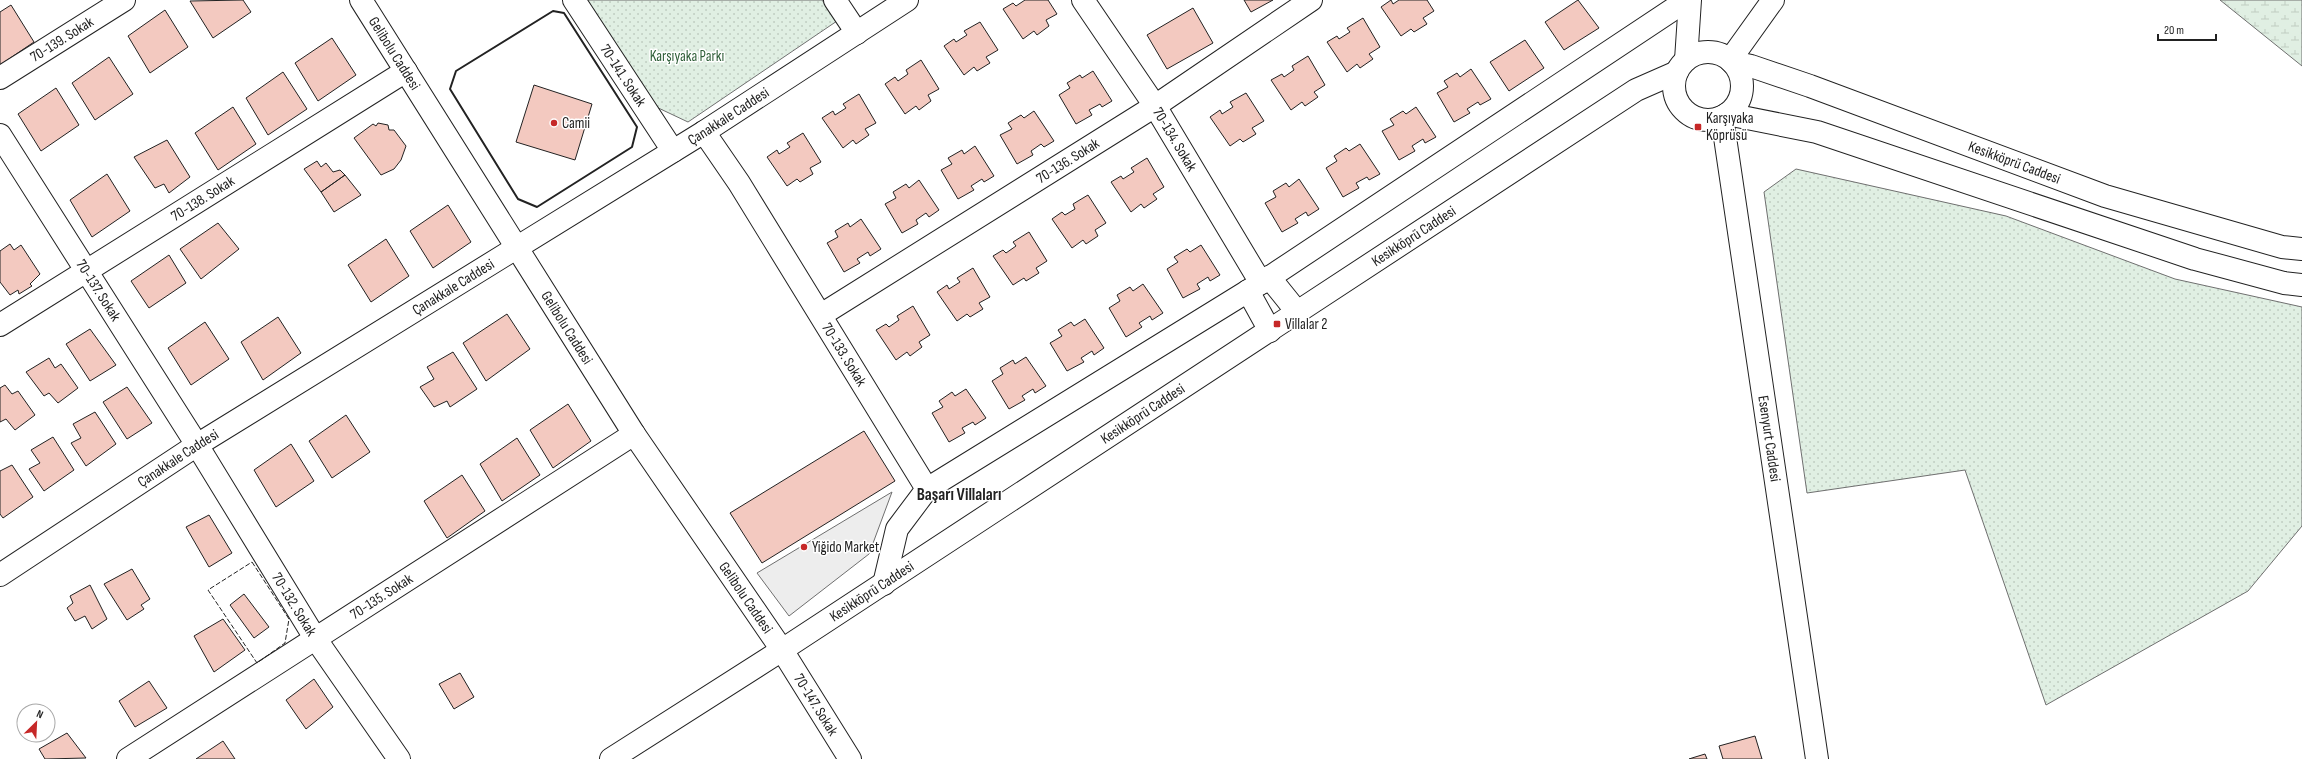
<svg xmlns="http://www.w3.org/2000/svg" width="2302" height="759" viewBox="0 0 2302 759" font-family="'Sofia Sans Condensed',sans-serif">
	<defs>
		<pattern id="green-dots" width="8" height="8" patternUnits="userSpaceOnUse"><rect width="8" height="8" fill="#e0efe3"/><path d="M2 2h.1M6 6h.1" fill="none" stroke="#c0cdc2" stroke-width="1.8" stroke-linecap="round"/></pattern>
		<pattern id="wetland-marsh" width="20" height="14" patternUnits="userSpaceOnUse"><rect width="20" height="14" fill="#e0efe3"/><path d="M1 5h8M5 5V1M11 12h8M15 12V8" fill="none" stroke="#c0cdc2"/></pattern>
	</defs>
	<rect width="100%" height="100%" fill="#fff"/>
	<path fill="url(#green-dots)" stroke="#6f6f6f" d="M 585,0 L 822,0 L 837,21 L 688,122 L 652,105 Z
		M 1796,169 L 2006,216 L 2175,279 L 2302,307 L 2302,526 L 2248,591 L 2046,705 L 1965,470 L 1807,493 L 1764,192 Z"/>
	<path fill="url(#wetland-marsh)" stroke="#6f6f6f" d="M 2220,0 L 2302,0 L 2302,66 Z"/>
	<path fill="#ededed" stroke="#6f6f6f" d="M 892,492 L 869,554 L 789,616 L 757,573 Z"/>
	<path fill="#f3c9c0" stroke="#222" d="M 243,0 L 251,12 L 213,38 L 190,1 Z
		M 1025,0 L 1048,0 L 1057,14 L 1046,20 L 1049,26 L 1037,35 L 1034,31 L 1023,39 L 1003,9 L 1013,3 L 1016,6 Z
		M 1244,0 L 1273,0 L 1251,12 Z
		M 1391,0 L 1393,4 L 1399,0 L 1427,0 L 1434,11 L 1423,18 L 1427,24 L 1414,32 L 1411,29 L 1401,36 L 1381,7 Z
		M 1578,0 L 1599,28 L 1564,50 L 1545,22 Z
		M 11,5 L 34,42 L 0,65 L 0,12 Z
		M 1193,8 L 1213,43 L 1167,69 L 1147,35 Z
		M 165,10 L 188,47 L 150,73 L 128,36 Z
		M 1363,18 L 1380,47 L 1369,54 L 1373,59 L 1360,68 L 1357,64 L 1347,72 L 1327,42 L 1337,36 L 1339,39 L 1350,32 L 1347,28 Z
		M 980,22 L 998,50 L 986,57 L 990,63 L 977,71 L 974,67 L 964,75 L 944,46 L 954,39 L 956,42 L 967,35 L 964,31 Z
		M 332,38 L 356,75 L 318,101 L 295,63 Z
		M 1525,40 L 1544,68 L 1509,91 L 1490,62 Z
		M 1308,56 L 1325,85 L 1314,92 L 1318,97 L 1305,106 L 1302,102 L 1291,110 L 1271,80 L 1282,74 L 1284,77 L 1294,70 L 1292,66 Z
		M 109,57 L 133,94 L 95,120 L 72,83 Z
		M 921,60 L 939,89 L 928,95 L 931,101 L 919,110 L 916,106 L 905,114 L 885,84 L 895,77 L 898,81 L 908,74 L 906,70 Z
		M 1471,69 L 1491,99 L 1480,105 L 1478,102 L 1467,109 L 1470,113 L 1454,122 L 1437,93 L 1448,87 L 1444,81 L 1457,73 L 1460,77 Z
		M 1093,71 L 1112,101 L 1102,107 L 1100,104 L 1089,110 L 1092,115 L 1076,124 L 1059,95 L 1070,88 L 1067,83 L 1080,75 L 1082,78 Z
		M 283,72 L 307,109 L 268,135 L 246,98 Z
		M 534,85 L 592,104 L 575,160 L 516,142 Z
		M 56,88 L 79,125 L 41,151 L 18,114 Z
		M 1246,93 L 1264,121 L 1252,128 L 1256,134 L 1243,142 L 1240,139 L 1230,146 L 1210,117 L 1220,110 L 1222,114 L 1233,107 L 1230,102 Z
		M 859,94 L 876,123 L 865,129 L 869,135 L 856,144 L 853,140 L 843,148 L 822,118 L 833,111 L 835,115 L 846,108 L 843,104 Z
		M 233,107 L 256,144 L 218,170 L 195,133 Z
		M 1416,107 L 1436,137 L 1425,143 L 1423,139 L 1412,146 L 1415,151 L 1399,160 L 1382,131 L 1394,125 L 1390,119 L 1403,111 L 1406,114 Z
		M 1034,111 L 1054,141 L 1044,147 L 1041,144 L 1031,151 L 1033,155 L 1017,164 L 1000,135 L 1012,129 L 1008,123 L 1021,115 L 1024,118 Z
		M 378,123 L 388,125 L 389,130 L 394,130 L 406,146 L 401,160 L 394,169 L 381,175 L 354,138 L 373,124 L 376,126 Z
		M 803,133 L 821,162 L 810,168 L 813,174 L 800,182 L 797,179 L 787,186 L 767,157 L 777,150 L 779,154 L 790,147 L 787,143 Z
		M 167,140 L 190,177 L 169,193 L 164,184 L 155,188 L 134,157 Z
		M 1360,144 L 1380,174 L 1369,180 L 1367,177 L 1356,183 L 1359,188 L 1343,197 L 1326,168 L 1337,161 L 1334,156 L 1346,148 L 1349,151 Z
		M 975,146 L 994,176 L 984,182 L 982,179 L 971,186 L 974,190 L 958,199 L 941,170 L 952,164 L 948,158 L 962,150 L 964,154 Z
		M 1147,158 L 1164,187 L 1153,194 L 1157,199 L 1144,208 L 1141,204 L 1131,212 L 1111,182 L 1121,176 L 1123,179 L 1134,172 L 1131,168 Z
		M 317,161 L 321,167 L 326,163 L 333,172 L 340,170 L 345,175 L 321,192 L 304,169 Z
		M 107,174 L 130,211 L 92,237 L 70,200 Z
		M 345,175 L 361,195 L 334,212 L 321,192 Z
		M 1299,179 L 1319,209 L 1308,216 L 1306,212 L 1295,219 L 1298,223 L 1282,232 L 1265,203 L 1276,197 L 1273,191 L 1286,183 L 1289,187 Z
		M 919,180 L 939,210 L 929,217 L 926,213 L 916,220 L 918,224 L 902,233 L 885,204 L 896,198 L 893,192 L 906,184 L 909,188 Z
		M 1088,195 L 1106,223 L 1095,230 L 1098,236 L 1086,244 L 1083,240 L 1072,248 L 1052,219 L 1062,212 L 1065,215 L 1075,209 L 1073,204 Z
		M 448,205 L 471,242 L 433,268 L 410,231 Z
		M 861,219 L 881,249 L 870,256 L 868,252 L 857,259 L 860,263 L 844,272 L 827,243 L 838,237 L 835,231 L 848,223 L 850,227 Z
		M 218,223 L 239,249 L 201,279 L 180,249 Z
		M 1029,232 L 1047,261 L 1036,268 L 1039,273 L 1026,281 L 1024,278 L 1013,285 L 993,256 L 1003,250 L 1006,253 L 1016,246 L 1013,242 Z
		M 386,239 L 409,276 L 371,302 L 348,265 Z
		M 10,244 L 14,250 L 21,245 L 40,274 L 30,284 L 32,286 L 19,294 L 18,290 L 10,295 L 0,282 L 0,251 Z
		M 1201,245 L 1220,275 L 1210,281 L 1208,277 L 1197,284 L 1200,289 L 1183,298 L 1167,269 L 1178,262 L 1174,257 L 1187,249 L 1190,252 Z
		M 169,255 L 186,283 L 149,308 L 131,281 Z
		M 973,268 L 990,297 L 979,303 L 983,309 L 970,317 L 967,314 L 957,321 L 937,292 L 947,285 L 949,289 L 960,282 L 957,278 Z
		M 1143,284 L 1163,313 L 1152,320 L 1150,316 L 1139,323 L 1142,327 L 1126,337 L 1109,308 L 1120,301 L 1117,295 L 1130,287 L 1133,291 Z
		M 913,306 L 930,335 L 919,342 L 922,347 L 910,356 L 907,352 L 896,360 L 876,330 L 886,324 L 889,327 L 899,320 L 897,316 Z
		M 507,314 L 530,349 L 486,381 L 463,343 Z
		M 278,317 L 301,353 L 263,380 L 241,342 Z
		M 1085,319 L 1104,348 L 1094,355 L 1092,351 L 1081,358 L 1084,362 L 1067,371 L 1050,343 L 1062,336 L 1058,330 L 1071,322 L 1074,326 Z
		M 205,322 L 229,359 L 191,385 L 168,348 Z
		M 90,329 L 116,365 L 90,381 L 66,344 Z
		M 453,352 L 477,389 L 450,407 L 447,401 L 434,407 L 420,387 L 434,379 L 427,367 Z
		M 1026,357 L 1046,386 L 1035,393 L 1033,389 L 1022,396 L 1025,400 L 1009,409 L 992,381 L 1003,374 L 1000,368 L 1013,360 L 1015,364 Z
		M 49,358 L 55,368 L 61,364 L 78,388 L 58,403 L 49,393 L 44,396 L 26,372 Z
		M 5,385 L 12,394 L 18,391 L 35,415 L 15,430 L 6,419 L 0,422 L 0,388 Z
		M 127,387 L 152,423 L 127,439 L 103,402 Z
		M 966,389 L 986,418 L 975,425 L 973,422 L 962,428 L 965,433 L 949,442 L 932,413 L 943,407 L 939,401 L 952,392 L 955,396 Z
		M 568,404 L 591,441 L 553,468 L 530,430 Z
		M 95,412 L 116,444 L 86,466 L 71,443 L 81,438 L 73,424 Z
		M 346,415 L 370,452 L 332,478 L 309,441 Z
		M 864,431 L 895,481 L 762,563 L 730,513 Z
		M 53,437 L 74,470 L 44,491 L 29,469 L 40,463 L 31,450 Z
		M 517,438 L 540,475 L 502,501 L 480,464 Z
		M 291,444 L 314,481 L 276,507 L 254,470 Z
		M 12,465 L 33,497 L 3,518 L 0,514 L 0,471 Z
		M 462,475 L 485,511 L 447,538 L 424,501 Z
		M 209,515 L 232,553 L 209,567 L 186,527 Z
		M 132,569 L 150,599 L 141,605 L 144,609 L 127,620 L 104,584 Z
		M 90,585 L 107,619 L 92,629 L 85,616 L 75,621 L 67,608 L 73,603 L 70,596 Z
		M 244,594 L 269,627 L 254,638 L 230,605 Z
		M 223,619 L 245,650 L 214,672 L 194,636 Z
		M 460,673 L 474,697 L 454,709 L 439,684 Z
		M 314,679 L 333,707 L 306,729 L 286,700 Z
		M 149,681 L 167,708 L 135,727 L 119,701 Z
		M 67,733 L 86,758 L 45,759 L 39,749 Z
		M 1755,736 L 1762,759 L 1723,759 L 1719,746 Z
		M 223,741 L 235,759 L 196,759 Z
		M 1705,754 L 1707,759 L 1689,759 L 1692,758 Z"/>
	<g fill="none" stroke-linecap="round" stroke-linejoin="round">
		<g stroke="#222" stroke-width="24">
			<g id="minor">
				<path id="s1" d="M 361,0 L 634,434 L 782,650 L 850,759"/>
				<path id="s2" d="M 574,0 L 673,151"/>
				<path d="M 835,0 L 857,33"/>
				<path id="s3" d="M 1083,0 L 1155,106 L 1261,283"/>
				<circle cx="1708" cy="86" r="34"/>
				<path d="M 1686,60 L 1690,0"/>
				<path d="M 1730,60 L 1773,0"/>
				<path id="s4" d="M 1732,62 L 1751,66 L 1810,86 L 2105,196 L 2282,247 L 2302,249"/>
				<path id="s5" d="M 0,78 L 124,0"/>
				<path d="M 1727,114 L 1817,132 L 2195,259 L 2284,283 L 2302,285"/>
				<path id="s6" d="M 1722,117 L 1817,759"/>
				<path id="s7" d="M 704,132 L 739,183 L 927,489 L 897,529 L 884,584"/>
				<path id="s8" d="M 0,135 L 197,445 L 315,638 L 399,759"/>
				<path d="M 1269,277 L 1298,313"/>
				<path d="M 1248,291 L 1270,331"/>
				<path id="s9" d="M 821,315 L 1155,106 L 1311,0"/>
				<path id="s10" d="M 0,325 L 406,71"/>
				<path d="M 927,489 L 1261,283 L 1687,0"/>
				<path id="s11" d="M 0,575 L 197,445 L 704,132 L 907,0"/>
				<path id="s12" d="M 128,759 L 634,434"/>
				<path id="s13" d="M 611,759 L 782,650 L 1636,90 L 1677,72"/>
			</g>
		</g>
		<use href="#minor" stroke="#fff" stroke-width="22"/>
		<path stroke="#222" stroke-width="1" stroke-dasharray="5 2" stroke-linecap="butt" d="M 252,562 L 289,619 L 285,643 L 257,663 L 208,590 Z"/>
		<path stroke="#222" stroke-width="2" d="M 553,11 L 564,13 L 637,127 L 632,147 L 537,207 L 518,199 L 450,89 L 456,71 Z"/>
	</g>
	<g fill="#c62828" stroke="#fff" stroke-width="1.5">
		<circle cx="554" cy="123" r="4"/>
		<rect x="1694" y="123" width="8" height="8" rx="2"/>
		<rect x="1273" y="320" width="8" height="8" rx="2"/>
		<circle cx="804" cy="547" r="4"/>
	</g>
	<g text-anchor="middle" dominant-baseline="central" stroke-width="3" stroke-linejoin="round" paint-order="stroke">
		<g font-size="15" fill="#222" stroke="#fff">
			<text stroke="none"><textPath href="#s5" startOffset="73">70-139. Sokak</textPath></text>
			<text stroke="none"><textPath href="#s1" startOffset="63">Gelibolu Caddesi</textPath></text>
			<text stroke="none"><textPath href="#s2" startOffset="90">70-141. Sokak</textPath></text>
			<text stroke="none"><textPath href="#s11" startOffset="861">Çanakkale Caddesi</textPath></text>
			<text stroke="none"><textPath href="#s3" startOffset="167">70-134. Sokak</textPath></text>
			<text stroke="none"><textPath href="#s9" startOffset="291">70-136. Sokak</textPath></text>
			<text stroke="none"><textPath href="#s4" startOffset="300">Kesikköprü Caddesi</textPath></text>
			<text stroke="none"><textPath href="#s10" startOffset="239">70-138. Sokak</textPath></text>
			<text stroke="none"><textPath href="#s13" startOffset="958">Kesikköprü Caddesi</textPath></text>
			<text stroke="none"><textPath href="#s11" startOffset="537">Çanakkale Caddesi</textPath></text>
			<text stroke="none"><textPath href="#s8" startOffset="184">70-137. Sokak</textPath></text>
			<text stroke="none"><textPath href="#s1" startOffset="387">Gelibolu Caddesi</textPath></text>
			<text stroke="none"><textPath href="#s7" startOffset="263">70-133. Sokak</textPath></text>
			<text stroke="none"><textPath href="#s13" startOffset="634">Kesikköprü Caddesi</textPath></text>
			<text stroke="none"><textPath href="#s6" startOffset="325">Esenyurt Caddesi</textPath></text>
			<text stroke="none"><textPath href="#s11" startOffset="213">Çanakkale Caddesi</textPath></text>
			<text stroke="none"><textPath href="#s13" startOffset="310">Kesikköprü Caddesi</textPath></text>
			<text stroke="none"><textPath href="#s12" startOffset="301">70-135. Sokak</textPath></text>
			<text stroke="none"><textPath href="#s1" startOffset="711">Gelibolu Caddesi</textPath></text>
			<text stroke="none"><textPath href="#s8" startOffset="554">70-132. Sokak</textPath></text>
			<text stroke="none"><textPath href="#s1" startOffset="839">70-147. Sokak</textPath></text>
		</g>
		<g font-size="15" fill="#2f5e38" stroke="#fff">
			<text x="687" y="56">Karşıyaka Parkı</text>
		</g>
		<g font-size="15" fill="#222" stroke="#fff" text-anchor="start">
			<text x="1706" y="118">Karşıyaka<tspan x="1706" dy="17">Köprüsü</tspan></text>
			<text x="562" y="123">Camii</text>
			<text x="1285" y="324">Villalar 2</text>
			<text x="812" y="547">Yiğido Market</text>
		</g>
		<g font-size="17" font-weight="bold" fill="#222" stroke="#fff">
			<text x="959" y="495">Başarı Villaları</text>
		</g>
	</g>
	<g transform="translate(36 723) rotate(24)"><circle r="19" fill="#ffffff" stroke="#a7a7a7"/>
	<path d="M0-3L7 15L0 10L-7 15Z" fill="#c62828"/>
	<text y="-6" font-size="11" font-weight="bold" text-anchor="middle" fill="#222222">N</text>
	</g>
	<path d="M2158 34v6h58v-6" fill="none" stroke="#222222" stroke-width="2"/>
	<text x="2164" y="34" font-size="12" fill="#222222" stroke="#ffffff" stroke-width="3" paint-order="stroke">20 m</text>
</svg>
